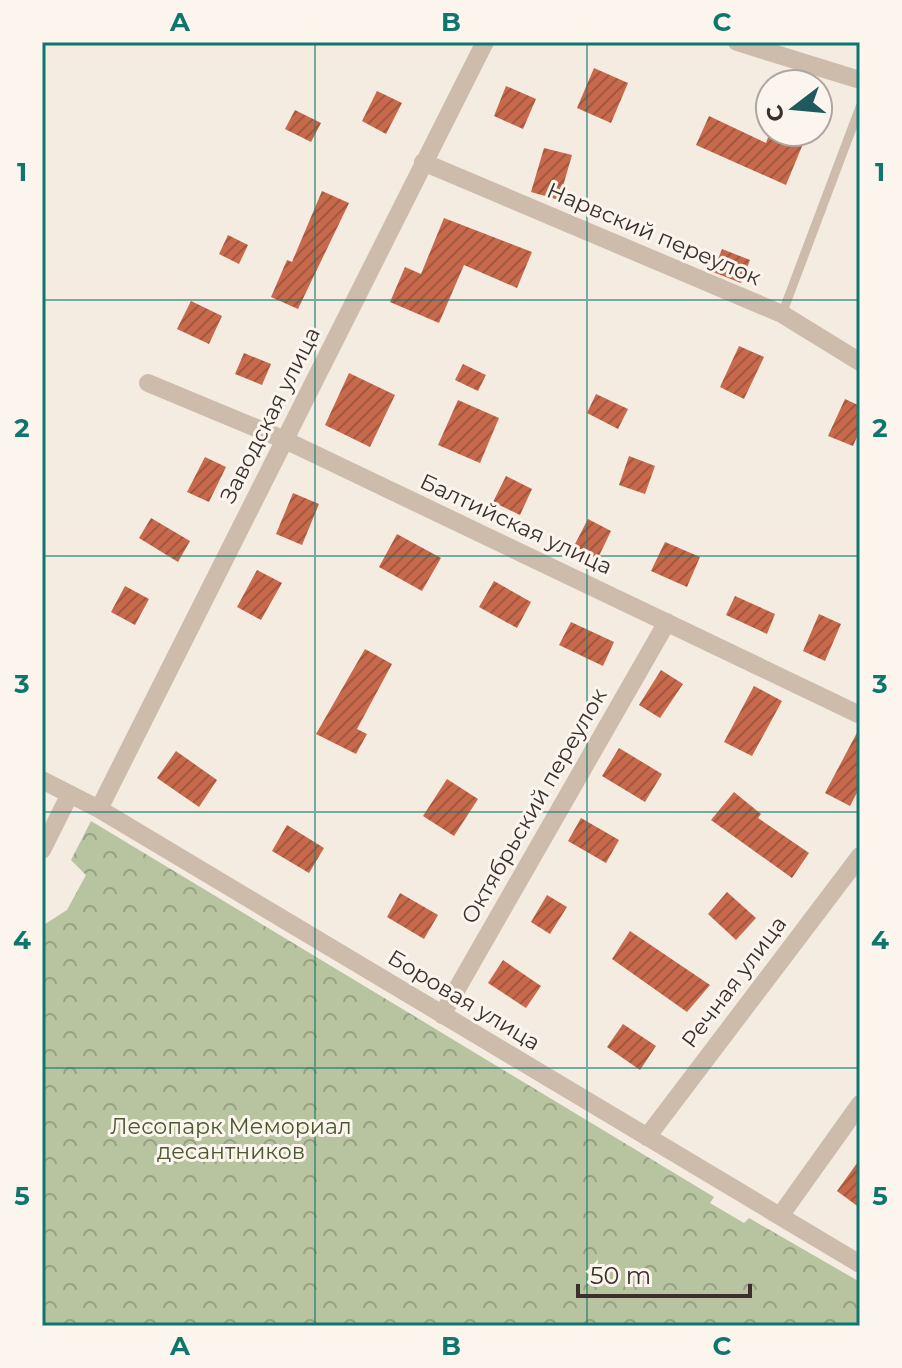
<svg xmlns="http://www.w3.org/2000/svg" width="902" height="1368" viewBox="0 0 902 1368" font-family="Montserrat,sans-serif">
	<defs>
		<pattern id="forest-crowns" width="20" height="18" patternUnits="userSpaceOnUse" patternTransform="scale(2)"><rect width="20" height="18" fill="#b8c4a0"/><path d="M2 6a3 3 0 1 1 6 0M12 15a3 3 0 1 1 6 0" fill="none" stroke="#97a083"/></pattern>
		<pattern id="building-hatch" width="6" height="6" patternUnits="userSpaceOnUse" patternTransform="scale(2)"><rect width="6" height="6" fill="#c8694b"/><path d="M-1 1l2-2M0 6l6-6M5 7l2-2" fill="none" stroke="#a4573f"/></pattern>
	</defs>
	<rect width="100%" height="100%" fill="#f4ebe1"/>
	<path fill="url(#forest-crowns)" d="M 91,821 L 714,1197 L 710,1203 L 744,1223 L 749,1218 L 860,1282 L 860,1326 L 42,1326 L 42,926 L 67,910 L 86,875 L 71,860 Z"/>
	<path fill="url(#building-hatch)" d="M 594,68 L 628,83 L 611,123 L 577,108 Z
		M 506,86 L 536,99 L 523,129 L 494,116 Z
		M 377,91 L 402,103 L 386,134 L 362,121 Z
		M 295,110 L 321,123 L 311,142 L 285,129 Z
		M 709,116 L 766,143 L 770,132 L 788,132 L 805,139 L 786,185 L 696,145 Z
		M 544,148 L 572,155 L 559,200 L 531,192 Z
		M 322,191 L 349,203 L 298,309 L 271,297 L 287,260 L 292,262 Z
		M 444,218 L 532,252 L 517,288 L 464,265 L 439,323 L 390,302 L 405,267 L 421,274 Z
		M 228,235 L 248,245 L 239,264 L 219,254 Z
		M 722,249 L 750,260 L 741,283 L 713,272 Z
		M 191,301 L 222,316 L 209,344 L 177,329 Z
		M 739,346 L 764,357 L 744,399 L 720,387 Z
		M 244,353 L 271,364 L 262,385 L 235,374 Z
		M 463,364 L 486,375 L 478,391 L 455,380 Z
		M 349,373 L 395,395 L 370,447 L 325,425 Z
		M 596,394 L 628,409 L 618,429 L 587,413 Z
		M 845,399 L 860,406 L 860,430 L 853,446 L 828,436 Z
		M 458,400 L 499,418 L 480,463 L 438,445 Z
		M 629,456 L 655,466 L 645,494 L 619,485 Z
		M 205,457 L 226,467 L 209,502 L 187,492 Z
		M 506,476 L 532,489 L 520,515 L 493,502 Z
		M 293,493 L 319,504 L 302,545 L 276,534 Z
		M 151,518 L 190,541 L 178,562 L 139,538 Z
		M 588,519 L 611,531 L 598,558 L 574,546 Z
		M 397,534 L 441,558 L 422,591 L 379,567 Z
		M 665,542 L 700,557 L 687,587 L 651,571 Z
		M 257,570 L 282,583 L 261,620 L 237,607 Z
		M 494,581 L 531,602 L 517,628 L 479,607 Z
		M 125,586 L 149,599 L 135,625 L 111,612 Z
		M 735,596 L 775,614 L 767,634 L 726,615 Z
		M 819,614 L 841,624 L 825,661 L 803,651 Z
		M 571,622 L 614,642 L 603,666 L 559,645 Z
		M 365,649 L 392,664 L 357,729 L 367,734 L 356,754 L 316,734 Z
		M 661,670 L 683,684 L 660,718 L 639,705 Z
		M 754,686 L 782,701 L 752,756 L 724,742 Z
		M 860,727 L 860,787 L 850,806 L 825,793 Z
		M 619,748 L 662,774 L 645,802 L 602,776 Z
		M 176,751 L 217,780 L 199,807 L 157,778 Z
		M 447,779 L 478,799 L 454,836 L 423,816 Z
		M 734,792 L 761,814 L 758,818 L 809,853 L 792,878 L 711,820 Z
		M 581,818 L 619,840 L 606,863 L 568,841 Z
		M 287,825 L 324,848 L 309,873 L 272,851 Z
		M 727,892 L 756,918 L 736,940 L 708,914 Z
		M 400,893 L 438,915 L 424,939 L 387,917 Z
		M 547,895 L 567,907 L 550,934 L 531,922 Z
		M 630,931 L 710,985 L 687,1012 L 612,959 Z
		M 503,960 L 541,986 L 526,1008 L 488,983 Z
		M 623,1024 L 656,1046 L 640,1070 L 607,1047 Z
		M 860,1159 L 860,1208 L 837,1191 Z"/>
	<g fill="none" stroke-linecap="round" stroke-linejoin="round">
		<path stroke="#cdbbac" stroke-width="9" d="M 782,314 L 860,107"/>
		<path stroke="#cdbbac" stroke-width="18" d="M 737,42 L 860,80
			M 423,162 L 782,314 L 860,362
			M 148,383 L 285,440 L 860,715
			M 42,780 L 99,809 L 860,1264
			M 99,809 L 485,42
			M 42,850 L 70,794
			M 442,1015 L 667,622
			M 647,1137 L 860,856
			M 780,1216 L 860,1104"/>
	</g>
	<path fill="none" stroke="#0f766e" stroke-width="2" stroke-opacity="0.55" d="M 315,42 L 315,1326M 587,42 L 587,1326M 42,300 L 860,300M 42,556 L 860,556M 42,812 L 860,812M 42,1068 L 860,1068"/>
	<g text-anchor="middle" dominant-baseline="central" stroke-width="6" stroke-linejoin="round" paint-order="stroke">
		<g font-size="22" fill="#3b302b" stroke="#fbf5ee">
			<text transform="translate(654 234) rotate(23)">Нарвский переулок</text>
			<text transform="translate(270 415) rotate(-63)">Заводская улица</text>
			<text transform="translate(516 524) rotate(25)">Балтийская улица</text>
			<text transform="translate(534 806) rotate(-60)">Октябрьский переулок</text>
			<text transform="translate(734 982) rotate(-53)">Речная улица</text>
			<text transform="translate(464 1000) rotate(31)">Боровая улица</text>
		</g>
		<g font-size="22" fill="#4a5a2e" stroke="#fbf5ee">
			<text x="231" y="1126">Лесопарк Мемориал<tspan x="231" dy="25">десантников</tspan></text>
		</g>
	</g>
	<rect width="902" height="1368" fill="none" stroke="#fbf5ee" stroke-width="88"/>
	<g transform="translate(794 108) rotate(254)"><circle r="38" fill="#fbf5ee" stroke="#aea6a0" stroke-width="2"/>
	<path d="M0-6L14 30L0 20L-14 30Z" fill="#1f5a5e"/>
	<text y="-12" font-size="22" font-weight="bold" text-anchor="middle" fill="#3b302b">С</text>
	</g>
	<path d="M578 1284v12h172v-12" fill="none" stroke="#3b302b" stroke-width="4"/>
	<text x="590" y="1284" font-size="24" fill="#3b302b" stroke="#fbf5ee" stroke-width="6" paint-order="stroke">50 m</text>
	<rect x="44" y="44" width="814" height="1280" fill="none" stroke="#0f766e" stroke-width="3"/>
	<g font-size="26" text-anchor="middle" font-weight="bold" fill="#0f766e">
		<text x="180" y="31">A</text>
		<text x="451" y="31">B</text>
		<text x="722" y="31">C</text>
		<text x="22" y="181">1</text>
		<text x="880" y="181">1</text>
		<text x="22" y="437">2</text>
		<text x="880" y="437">2</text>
		<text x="22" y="693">3</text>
		<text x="880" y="693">3</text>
		<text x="22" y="949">4</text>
		<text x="880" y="949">4</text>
		<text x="22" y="1205">5</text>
		<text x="880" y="1205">5</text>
		<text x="180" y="1355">A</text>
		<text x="451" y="1355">B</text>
		<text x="722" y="1355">C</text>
	</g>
</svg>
